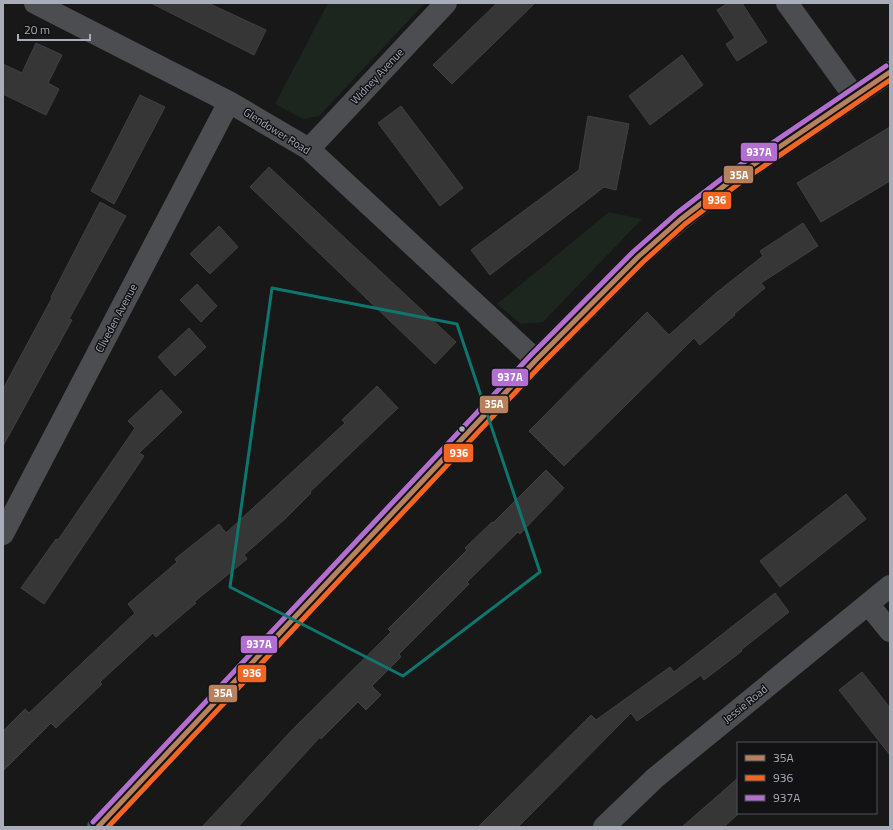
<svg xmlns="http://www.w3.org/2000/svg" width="893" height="830" viewBox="0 0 893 830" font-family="'Titillium Web',sans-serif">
	<rect width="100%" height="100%" fill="#181818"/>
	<path fill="#1d251f" d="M 328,3 L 425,3 L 319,116 L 303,119 L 275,104 Z
		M 609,212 L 642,219 L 543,322 L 521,324 L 497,304 Z"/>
	<path fill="#363637" stroke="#404144" d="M 151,3 L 208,3 L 266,30 L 254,55 Z
		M 497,3 L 535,3 L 452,84 L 433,65 Z
		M 728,3 L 742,3 L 767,42 L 737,61 L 726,44 L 735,38 L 717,10 Z
		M 36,43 L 62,55 L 48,83 L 59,89 L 46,115 L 3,94 L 3,64 L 22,73 Z
		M 682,55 L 703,85 L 650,125 L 629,96 Z
		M 140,95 L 165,107 L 114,204 L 91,191 Z
		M 401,106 L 463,188 L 440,206 L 378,123 Z
		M 588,116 L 629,124 L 616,190 L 604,187 L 490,275 L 471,250 L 579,170 Z
		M 890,127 L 890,181 L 821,222 L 797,183 Z
		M 269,167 L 456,342 L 435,364 L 250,187 Z
		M 100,202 L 126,216 L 69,319 L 72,320 L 3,446 L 3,389 L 52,298 L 51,297 Z
		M 803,223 L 818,246 L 761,283 L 765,288 L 734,314 L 735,315 L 700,345 L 694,338 L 564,466 L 529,431 L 647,312 L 669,335 L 716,293 L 763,256 L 760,251 Z
		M 219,226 L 238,247 L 210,274 L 190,254 Z
		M 197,284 L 217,306 L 201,322 L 180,300 Z
		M 189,328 L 206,347 L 175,376 L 158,357 Z
		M 377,386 L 398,408 L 310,492 L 311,493 L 286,518 L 244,555 L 247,559 L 194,602 L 196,603 L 156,637 L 153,633 L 100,682 L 102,684 L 56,728 L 51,723 L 3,771 L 3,731 L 25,709 L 29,713 L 135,613 L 128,604 L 177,562 L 175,559 L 219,524 L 226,533 L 345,423 L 342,420 Z
		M 161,390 L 182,412 L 139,453 L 144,456 L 44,604 L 21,588 L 56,539 L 58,540 L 135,428 L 128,421 Z
		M 546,470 L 564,488 L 520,534 L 518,532 L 467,582 L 469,584 L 399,654 L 401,657 L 372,686 L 381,695 L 366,710 L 358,702 L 321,739 L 320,737 L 238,827 L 202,827 L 293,729 L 391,632 L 388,629 L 467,550 L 465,548 L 492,522 L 493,523 Z
		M 846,494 L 866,519 L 780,587 L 760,561 Z
		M 775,593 L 789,612 L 741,650 L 742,651 L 704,680 L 701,675 L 637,721 L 631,713 L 518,827 L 478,827 L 591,715 L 596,720 L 670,667 L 674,672 Z
		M 862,672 L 890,708 L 890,755 L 839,690 Z
		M 738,778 L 738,814 L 724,827 L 682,827 Z"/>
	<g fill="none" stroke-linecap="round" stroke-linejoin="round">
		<path stroke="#4c4d51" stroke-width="22" d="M 35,3 L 229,102 L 309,149 L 536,360
			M 787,3 L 854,96
			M 309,149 L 446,3
			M 3,534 L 229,102
			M 868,604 L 890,631
			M 604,827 L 655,778 L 890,586"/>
		<path stroke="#4c4d51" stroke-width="22" d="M 98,827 L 536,360 L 638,257 L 681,219 L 741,173 L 890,72"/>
		<g stroke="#121214" stroke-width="8">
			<path id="bus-1" d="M 98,827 L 536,360 L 638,257 L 681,219 L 741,173 L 890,72"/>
		</g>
		<g stroke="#121214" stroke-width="8">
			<path id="bus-2" d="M 108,827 L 541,365 L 643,262 L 685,224 L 745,179 L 890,80"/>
		</g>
		<g stroke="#121214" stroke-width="8">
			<path id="bus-3" d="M 93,822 L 531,355 L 633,252 L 677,213 L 737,167 L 886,66"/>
		</g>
		<use href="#bus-1" stroke="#b6815c" stroke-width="5"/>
		<use href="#bus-2" stroke="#f26522" stroke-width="5"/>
		<use href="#bus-3" stroke="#b36fd0" stroke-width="5"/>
	</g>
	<path fill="none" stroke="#0f766e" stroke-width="3" stroke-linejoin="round" d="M 272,288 L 457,324 L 540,572 L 403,676 L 230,587 Z"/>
	<circle fill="#a8adb9" stroke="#121214" stroke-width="1.5" cx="462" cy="429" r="3.5"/>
	<g text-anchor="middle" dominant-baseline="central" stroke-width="3" stroke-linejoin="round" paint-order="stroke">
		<g font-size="11" fill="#a8adb9" stroke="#121214">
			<text transform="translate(377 76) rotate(-47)">Widney Avenue</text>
			<text transform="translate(277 131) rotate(32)">Glendower Road</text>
			<text transform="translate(116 318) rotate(-62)">Cliveden Avenue</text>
			<text transform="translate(745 704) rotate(-39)">Jessie Road</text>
		</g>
	</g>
	<g stroke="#121214" stroke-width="1.5">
		<rect x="740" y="142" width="38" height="20" rx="4" fill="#b36fd0"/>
		<rect x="723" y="165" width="31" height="19" rx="4" fill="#b6815c"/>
		<rect x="702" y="191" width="30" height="19" rx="4" fill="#f26522"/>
		<rect x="491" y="368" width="38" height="19" rx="4" fill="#b36fd0"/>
		<rect x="479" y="395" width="30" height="19" rx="4" fill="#b6815c"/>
		<rect x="443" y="443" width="31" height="20" rx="4" fill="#f26522"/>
		<rect x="240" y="635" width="38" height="19" rx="4" fill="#b36fd0"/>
		<rect x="237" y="664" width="30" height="19" rx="4" fill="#f26522"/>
		<rect x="208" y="684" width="30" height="19" rx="4" fill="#b6815c"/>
	</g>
	<g font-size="11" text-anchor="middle" font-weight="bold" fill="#fff">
		<text x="759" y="156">937A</text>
		<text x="739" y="179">35A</text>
		<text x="717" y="204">936</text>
		<text x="510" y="381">937A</text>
		<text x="494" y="408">35A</text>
		<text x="459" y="457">936</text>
		<text x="259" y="648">937A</text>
		<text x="252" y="677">936</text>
		<text x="223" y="697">35A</text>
	</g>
	<rect width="893" height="830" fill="none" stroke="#a8adb9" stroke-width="8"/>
	<rect x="737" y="742" width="140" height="72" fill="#121214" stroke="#4e5056"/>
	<rect x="745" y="755" width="20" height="6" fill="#b6815c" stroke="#4e5056"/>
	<text x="773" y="762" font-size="12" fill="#a8adb9">35A</text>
	<rect x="745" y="775" width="20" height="6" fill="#f26522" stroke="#4e5056"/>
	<text x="773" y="782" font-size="12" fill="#a8adb9">936</text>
	<rect x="745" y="795" width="20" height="6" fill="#b36fd0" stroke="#4e5056"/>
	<text x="773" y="802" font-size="12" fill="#a8adb9">937A</text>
	<path d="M18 34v6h72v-6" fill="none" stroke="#a8adb9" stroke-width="2"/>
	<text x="24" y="34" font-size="12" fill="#a8adb9" stroke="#121214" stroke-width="3" paint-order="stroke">20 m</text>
</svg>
